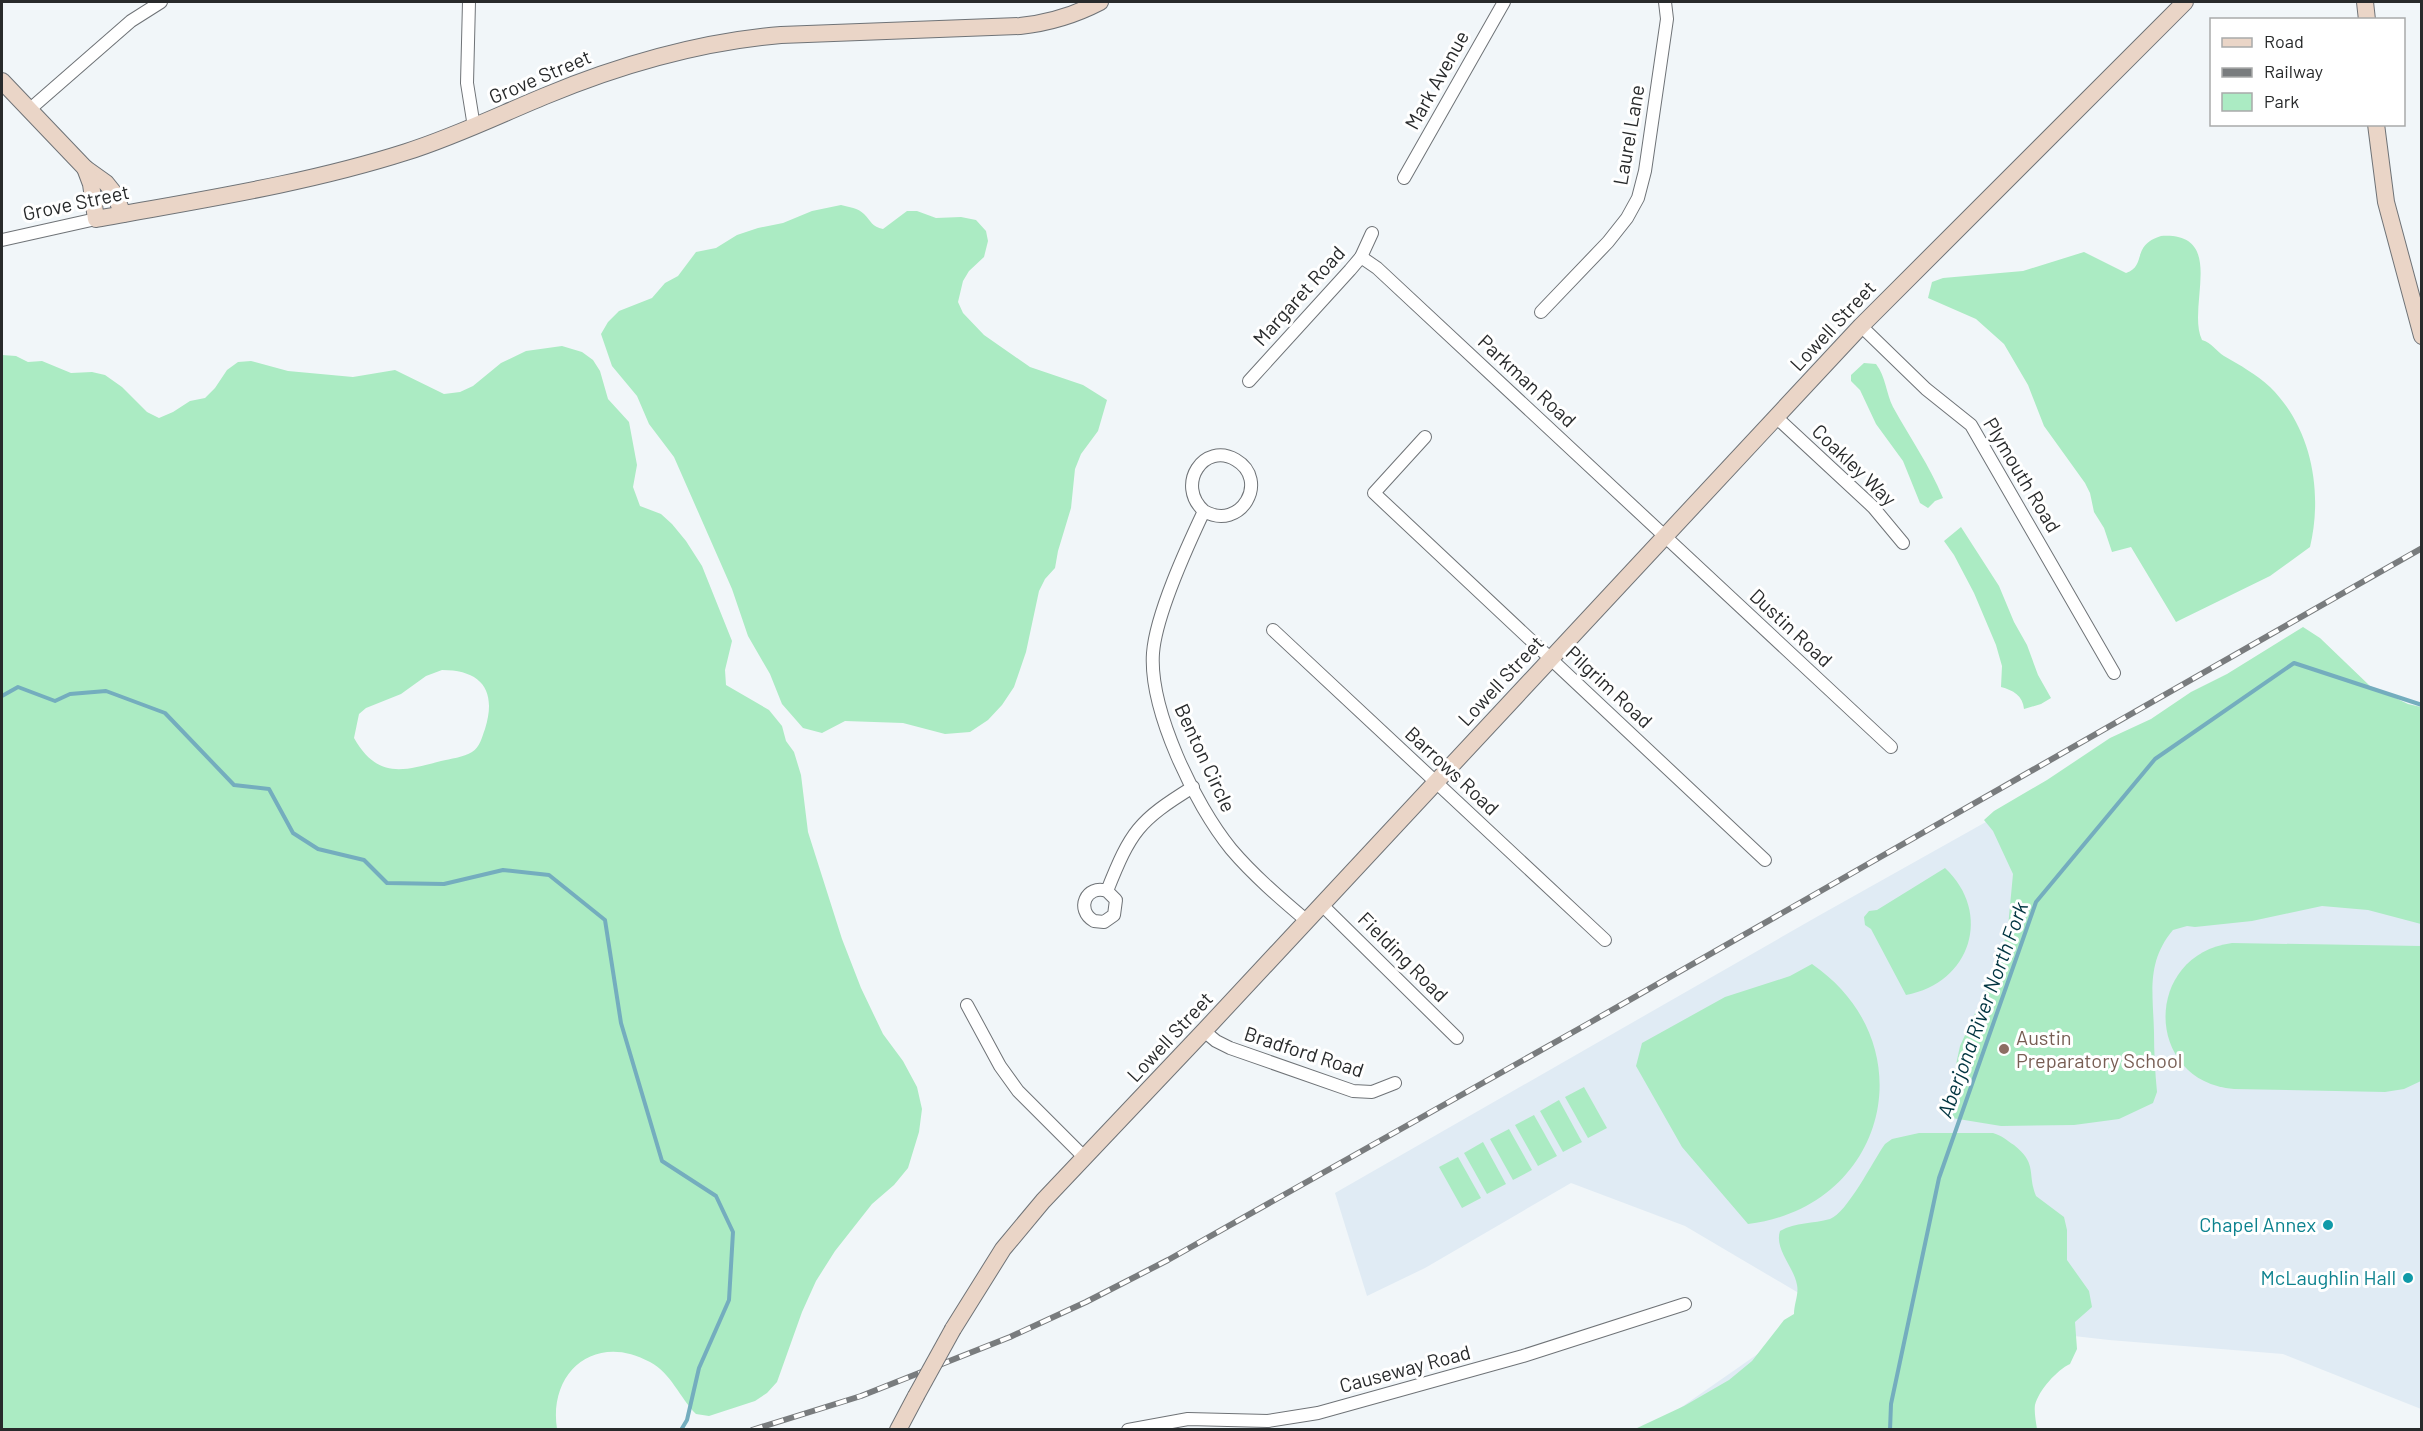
<svg xmlns="http://www.w3.org/2000/svg" width="2423" height="1431" font-family="Barlow,sans-serif">
  <style>
    .built { fill: #e0ebf4 }
    .green { fill: #abebc3; fill-rule: evenodd }
    .lines { fill: none; stroke-linecap: round; stroke-linejoin: round }
    .stream { stroke: #74adbe; stroke-width: 4 }
    .minor-casing { stroke: #6f7377; stroke-width: 14 }
    .secondary-casing { stroke: #6f7377; stroke-width: 18 }
    .minor { stroke: #fff; stroke-width: 12 }
    .secondary { stroke: #ead5c7; stroke-width: 16 }
    .rail-casing { stroke: #797c7e; stroke-width: 6 }
    .rail { stroke: #fff; stroke-width: 4; stroke-dasharray: 11; stroke-linecap: butt }
    .secondary-bridge-casing { stroke: #6f7377; stroke-width: 18; stroke-linecap: butt }
    .secondary-bridge { stroke: #ead5c7; stroke-width: 16 }
    .education-dot { fill: #8d6e63; stroke: #fff; stroke-width: 2 }
    .culture-dot { fill: #0f9aa8; stroke: #fff; stroke-width: 2 }
    .labels { text-anchor: middle; stroke-width: 6; stroke-linejoin: round; paint-order: stroke }
    .street-label { font-size: 20px; fill: #282a2b; stroke: #fff }
    .education-label { font-size: 20px; fill: #785e54; stroke: #fff; text-anchor: start }
    .culture-label { font-size: 20px; fill: #0d838f; stroke: #fff; text-anchor: end }
    .water-label { font-size: 21px; font-style: italic; fill: #003440; stroke: #fff }
  </style>
  <rect width="100%" height="100%" fill="#f1f6f9"/>
  <polygon class="built" points="2328,677 2421,718 2421,1409 2283,1354 2109,1340 2029,1331 1650,1429 1824,1308 1685,1226 1571,1183 1425,1268 1367,1296 1335,1193 1820,915 2143,734"/>
  <g class="green">
    <path d="M841,205c8,2 17,3 23,9 7,7 8,13 19,15l24,-18h10l19,7 25,-1 15,3 10,11 2,10 -4,16 -15,14 -6,10 -5,21 5,11 21,22 46,32 53,18 24,15 -9,31 -17,23 -6,15 -4,39 -13,43 -3,17 -10,11 -6,12 -13,61 -12,35 -12,18 -14,15 -18,12 -25,2 -42,-11 -58,-2 -23,12 -19,-5 -21,-24 -12,-30 -22,-38 -16,-47 -58,-132 -25,-33 -12,-28 -25,-30 -11,-32 7,-12 11,-11 33,-13 13,-15 13,-7 18,-24 20,-4 21,-13 21,-7 25,-5 29,-12z"/>
    <path d="M2161,236c67,-4 25,71 41,104 10,3 14,11 22,16 16,9 33,19 46,31 42,41 53,105 40,160l-40,29 -94,46 -45,-75 -19,5 -8,-24 -10,-16 -4,-19 -5,-10 -41,-57 -16,-41 -24,-41 -28,-25 -48,-21 4,-16 11,-4 80,-7 61,-19 42,21c21,-7 5,-28 35,-37z"/>
    <path d="M562,346l20,6 11,8 7,11 8,28 21,23 8,43 -4,22 7,19 21,8 11,10 14,17 16,25 30,75 -7,29 1,15 43,25 13,16 4,15 8,11 7,23 7,57 34,107 19,49 22,46 20,27 14,26 5,22 -3,23 -11,36 -14,17 -22,19 -37,47 -19,30 -14,31 -25,70 -10,11 -12,8 -46,15 -13,-2c-16,-16 -25,-41 -46,-52 -54,-30 -102,9 -93,67h-555v-1074l14,1 12,6 14,-1 29,12 21,-1 13,3 17,12 25,25 12,6 14,-6 17,-11 15,-3 10,-10 12,-18 11,-8 13,-1 37,10 65,6 42,-7 49,24 16,-2 13,-6 28,-23 25,-12zM442,670c40,0 55,21 43,59 -3,8 -5,18 -13,23 -8,5 -22,7 -31,9 -40,11 -64,17 -87,-23l5,-24 7,-6 35,-14 25,-18z"/>
    <path d="M1864,363l12,1c10,13 10,29 17,43 17,31 37,59 50,91l-8,3 -7,7 -8,-5 -17,-42 -27,-37 -16,-34 -9,-9v-6z"/>
    <path d="M1961,527l38,59 15,36 13,23 11,30 13,23 -10,6 -17,5c-1,-13 -11,-19 -23,-22l1,-21 -6,-21 -22,-52 -20,-38 -10,-14z"/>
    <path d="M2303,627l17,11 50,48 38,18 13,3v217l-53,-14 -46,-4 -70,15 -57,6 -8,-1 -14,4c-27,32 -20,63 -19,102 0,20 1,40 3,60l-4,11 -34,16 -45,6 -73,1 -49,-8 -1,-30 9,-42 40,-87 8,-32 5,-53 -20,-43 -9,-11 10,-9 53,-31 63,-42 41,-19 40,-27 36,-18z"/>
    <path d="M1945,868c48,45 26,115 -39,127l-35,-66 -6,-4 -1,-8 5,-6 8,-1z"/>
    <path d="M2232,943l189,3v135l-17,8 -19,3 -151,-3c-90,-7 -92,-134 -2,-146z"/>
    <path d="M1812,964c116,80 75,243 -64,260l-66,-77 -46,-81 6,-23 83,-46 65,-21z"/>
    <polygon points="1584,1087 1607,1128 1588,1138 1565,1097"/>
    <polygon points="1559,1100 1582,1142 1563,1152 1540,1111"/>
    <polygon points="1534,1115 1557,1156 1538,1166 1515,1125"/>
    <polygon points="1509,1129 1532,1170 1513,1180 1490,1139"/>
    <path d="M1919,1133h74c10,3 13,7 21,12 24,19 13,29 22,51l28,21 3,13v30l22,31 3,16 -17,15 2,27 -7,15c-13,6 -31,26 -35,41 -1,7 1,17 2,24h-402l49,-23 45,-26 23,-19 32,-41 10,-6c0,-10 5,-20 3,-29 -3,-18 -23,-36 -17,-54 16,-9 33,-7 50,-12 17,-6 43,-58 55,-75l7,-5z"/>
    <polygon points="1483,1142 1506,1184 1487,1194 1464,1153"/>
    <polygon points="1458,1157 1481,1198 1462,1208 1439,1167"/>
  </g>
  <g class="lines">
    <g class="stream">
      <polyline points="2,696 18,687 55,701 70,694 106,691 165,713 234,785 269,789 293,833 318,849 364,860 387,883 444,884 503,870 549,875 605,920 621,1023 662,1161 716,1196 733,1232 729,1300 699,1368 687,1420 681,1430"/>
      <polyline points="1890,1430 1891,1404 1939,1178 2036,902 2155,759 2294,663 2422,705"/>
    </g>
    <g class="minor-casing">
      <g id="minor">
        <polyline points="469,2 467,83 474,127"/>
        <polyline points="29,110 131,21 161,2"/>
        <polyline points="1404,178 1504,2"/>
        <polyline points="2,240 96,219"/>
        <polyline points="1361,257 1377,268 1891,747"/>
        <polyline points="1541,312 1608,242 1627,218 1638,198 1645,171 1667,19 1665,2"/>
        <polyline points="1861,326 1926,389 1971,425 2114,673"/>
        <polyline points="1249,381 1350,270 1361,257 1372,233"/>
        <polyline points="1776,417 1873,507 1903,543"/>
        <polyline points="1425,437 1374,493 1765,860"/>
        <path d="M1204,511c-29,-26 0,-70 32,-51 34,20 5,72 -32,51 -17,36 -48,103 -51,142 -4,57 42,152 78,196 22,26 50,50 76,72"/>
        <polyline points="1273,630 1605,940"/>
        <path d="M1107,891l9,9 -2,15 -10,7 -10,-1c-19,-11 -8,-37 13,-30 24,-60 31,-70 86,-104"/>
        <polyline points="1322,905 1457,1038"/>
        <polyline points="967,1005 1000,1066 1018,1091 1084,1157"/>
        <polyline points="1204,1031 1216,1041 1230,1048 1353,1091 1372,1092 1395,1083"/>
        <polyline points="1128,1430 1188,1419 1268,1421 1318,1413 1523,1356 1685,1304"/>
      </g>
    </g>
    <g class="secondary-casing">
      <g id="secondary">
        <polyline points="2365,2 2367,20"/>
        <polyline points="2,81 85,168 106,183 114,193 123,214"/>
        <polyline points="2376,124 2386,202 2422,336"/>
        <path d="M85,168l6,16 5,35c103,-19 210,-35 310,-67 48,-15 93,-37 139,-56 77,-32 153,-54 236,-61l239,-9c29,-3 55,-11 80,-24"/>
        <polyline points="953,1329 1003,1249 1043,1201 1204,1031 1861,326 2185,2"/>
        <polyline points="898,1430 916,1396"/>
      </g>
    </g>
    <use href="#minor" class="minor"/>
    <use href="#secondary" class="secondary"/>
    <g class="rail-casing">
      <polyline id="rail" points="752,1430 861,1396 1010,1337 1086,1302 1168,1260 1591,1022 2422,548"/>
    </g>
    <use href="#rail" class="rail"/>
    <g class="secondary-bridge-casing">
      <polyline id="secondary-bridge" points="916,1396 953,1329"/>
    </g>
    <use href="#secondary-bridge" class="secondary-bridge"/>
  </g>
  <circle class="education-dot" cx="2004" cy="1049" r="6"/>
  <g class="culture-dot">
    <circle cx="2328" cy="1225" r="6"/>
    <circle cx="2408" cy="1278" r="6"/>
  </g>
  <g class="labels">
    <g class="street-label">
      <text transform="translate(540 77) rotate(-23)" y="7">Grove Street</text>
      <text transform="translate(1437 80) rotate(-61)" y="7">Mark Avenue</text>
      <text transform="translate(1629 135) rotate(-80)" y="7">Laurel Lane</text>
      <text transform="translate(76 203) rotate(-12)" y="7">Grove Street</text>
      <text transform="translate(1299 296) rotate(-48)" y="7">Margaret Road</text>
      <text transform="translate(1833 326) rotate(-47)" y="7">Lowell Street</text>
      <text transform="translate(1527 381) rotate(43)" y="7">Parkman Road</text>
      <text transform="translate(1854 465) rotate(44)" y="7">Coakley Way</text>
      <text transform="translate(2022 475) rotate(59)" y="7">Plymouth Road</text>
      <text transform="translate(1791 628) rotate(43)" y="7">Dustin Road</text>
      <text transform="translate(1501 681) rotate(-47)" y="7">Lowell Street</text>
      <text transform="translate(1609 687) rotate(43)" y="7">Pilgrim Road</text>
      <text transform="translate(1205 758) rotate(65)" y="7">Benton Circle</text>
      <text transform="translate(1452 771) rotate(43)" y="7">Barrows Road</text>
      <text transform="translate(1403 957) rotate(45)" y="7">Fielding Road</text>
      <text transform="translate(1170 1037) rotate(-47)" y="7">Lowell Street</text>
      <text transform="translate(1304 1052) rotate(18)" y="7">Bradford Road</text>
      <text transform="translate(1405 1369) rotate(-15)" y="7">Causeway Road</text>
    </g>
    <g class="education-label">
      <text x="2016" y="1045">Austin<tspan x="2016" dy="23">Preparatory School</tspan></text>
    </g>
    <g class="culture-label">
      <text x="2316" y="1232">Chapel Annex</text>
      <text x="2396" y="1285">McLaughlin Hall</text>
    </g>
    <g class="water-label">
      <text transform="translate(1983 1010) rotate(-70)" y="7">Aberjona River North Fork</text>
    </g>
  </g>
  <rect width="2423" height="1431" fill="none" stroke="#282a2b" stroke-width="6"/>
  <rect x="2210" y="18" width="195" height="108" fill="#ffffff" stroke="#a9aaaa" stroke-width="1.5"/>
  <rect x="2222" y="38" width="30" height="9" fill="#ead5c7" stroke="#a9aaaa" stroke-width="1.5"/>
  <text x="2264" y="48" font-size="18" fill="#282a2b">Road</text>
  <rect x="2222" y="68" width="30" height="9" fill="#797c7e" stroke="#a9aaaa" stroke-width="1.5"/>
  <text x="2264" y="78" font-size="18" fill="#282a2b">Railway</text>
  <rect x="2222" y="93" width="30" height="18" fill="#abebc3" stroke="#a9aaaa" stroke-width="1.5"/>
  <text x="2264" y="108" font-size="18" fill="#282a2b">Park</text>
</svg>
